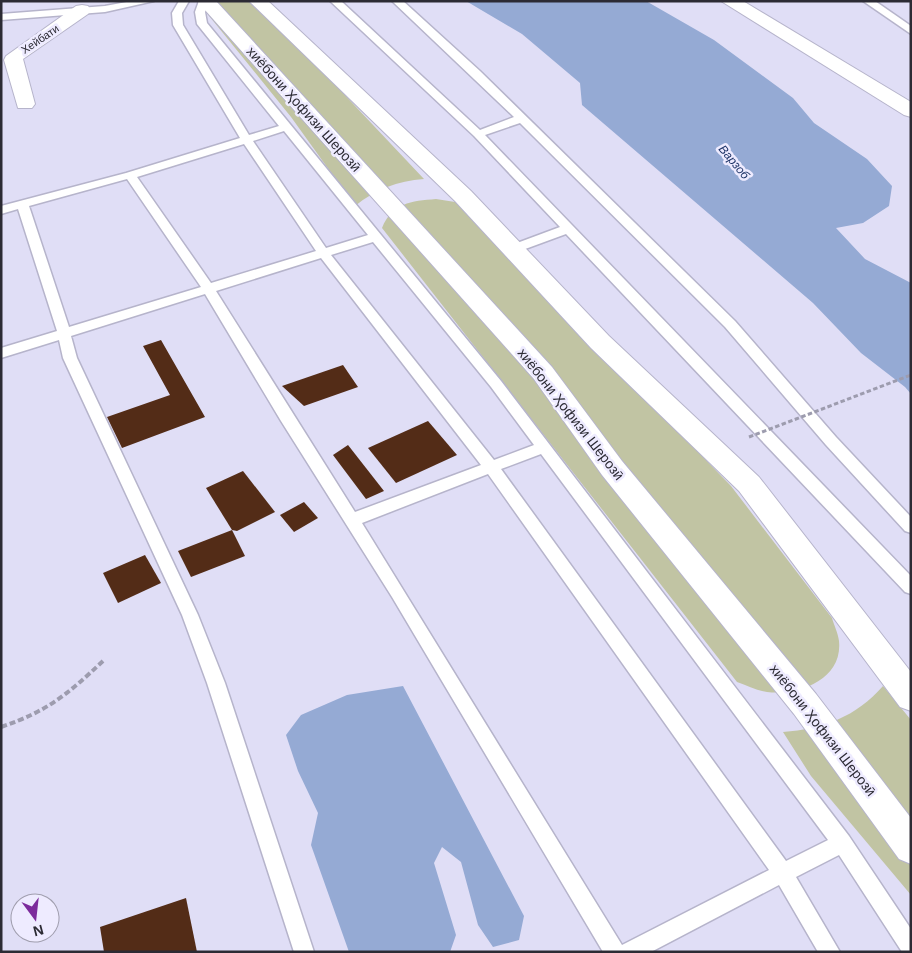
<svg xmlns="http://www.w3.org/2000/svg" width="912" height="953" font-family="Arial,sans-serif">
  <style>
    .green { fill: #c1c4a3 }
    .water { fill: #95aad4 }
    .building { fill: #532c17 }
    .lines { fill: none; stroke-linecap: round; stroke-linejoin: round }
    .lane-casing { stroke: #b6b4cb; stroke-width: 3 }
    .street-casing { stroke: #b6b4cb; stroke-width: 2 }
    .secondary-casing { stroke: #b6b4cb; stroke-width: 2 }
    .path { stroke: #9d9cae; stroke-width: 4; stroke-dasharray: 6 3; stroke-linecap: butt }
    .lane { fill: #fff; fill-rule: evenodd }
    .street { fill: #fff; fill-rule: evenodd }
    .secondary { fill: #fff; fill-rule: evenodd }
    .path-bridge { stroke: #9d9cae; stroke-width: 3; stroke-dasharray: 4.5 2.5; stroke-linecap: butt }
    .labels { text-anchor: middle; stroke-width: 5; stroke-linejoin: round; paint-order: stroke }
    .far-street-label { font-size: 11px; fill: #2c2b34; stroke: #eeebff }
    .far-water-label { font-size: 12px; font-style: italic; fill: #1b3165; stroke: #eeebff }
    .street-label { font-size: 14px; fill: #2c2b34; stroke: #eeebff }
  </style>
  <rect width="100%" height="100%" fill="#e0def6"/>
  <g class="green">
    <path d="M197,1h59l168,178c-27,2 -48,10 -69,27l-64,-89z"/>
    <path d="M436,199l19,3 276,284 101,132c2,7 6,15 7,23 4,39 -41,55 -72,51 -10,-1 -20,-7 -30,-10l-355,-454c10,-25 29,-27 54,-29z"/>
    <path d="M883,686l28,34v175l-100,-119 -28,-44c40,-3 73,-15 100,-46z"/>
  </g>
  <g class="water">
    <polygon points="466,1 646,1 714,40 793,98 814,123 867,159 892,186 889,206 863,223 836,228 865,259 911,283 911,394 905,387 861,353 813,303 582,105 580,83 522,34"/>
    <polygon points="403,686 524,916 519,940 493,947 478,925 461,862 442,847 434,863 456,935 450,952 349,952 311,845 318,813 298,771 286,735 301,715 347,695"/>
  </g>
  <g class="building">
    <polygon points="161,340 205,417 122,448 107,417 170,395 143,346"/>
    <polygon points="343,365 358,387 304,406 282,386"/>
    <polygon points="428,421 457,455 396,483 368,448"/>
    <polygon points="348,445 384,491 366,499 333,455"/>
    <polygon points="243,471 275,512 237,531 232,530 206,488"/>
    <polygon points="304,502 318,518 294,532 280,515"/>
    <polygon points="232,530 245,556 191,577 178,551"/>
    <polygon points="145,555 161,583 118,603 103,573"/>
    <polygon points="186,898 197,952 104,952 100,927"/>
  </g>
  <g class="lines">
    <g class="lane-casing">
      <g id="lane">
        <polygon points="132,1 154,1 105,12 1,20 1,14 105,6"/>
        <path d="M179,1h10l-7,12 1,12 66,110 30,-9 -82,-102 -2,-12 4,-11h10l-4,11 2,11 294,358 348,455 62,93v23h-9l-63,-97 -43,22 44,75h-22l-39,-67 -128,67h-48l-211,-355 -111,-176 -76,-127 -134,42 6,22 121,257 27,68 89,269h-20l-87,-269 -25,-68 -119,-257 -4,-18 -58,18v-10l56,-17 -39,-122 -17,5v-8l125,-33 114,-35 -67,-113 -1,-12zM284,131l84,104 -42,13 -73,-107zM244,144l72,107 -105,32 -74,-106zM127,179l74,108 -132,40 -40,-121zM373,242l118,145 43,58 -40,15 -163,-205zM321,258l160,207 -126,47 -139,-221zM541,454l287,386 -42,21 -285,-392zM488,474l281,396 -147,75 -260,-422z"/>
        <polygon points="330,1 341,1 480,130 514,117 392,1 403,1 480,71 735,321 836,437 911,517 911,533 905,531 826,445 725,327 520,123 485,135 911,576 911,594 905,592 566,234 517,252 509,252 507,249 509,246 560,227 474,136"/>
        <polygon points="863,1 875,1 911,26 911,34"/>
      </g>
    </g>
    <g class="street-casing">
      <g id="street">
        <polygon points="721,1 743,1 911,102 911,117 904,115"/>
        <polygon points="82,5 88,6 91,10 88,14 23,59 35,104 32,108 18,108 4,60 6,56 76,6"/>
      </g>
    </g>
    <g class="secondary-casing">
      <g id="secondary">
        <polygon points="197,1 216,1 552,367 622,461 816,694 911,818 911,864 899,859 794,714 602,475 534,379"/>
        <polygon points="249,1 268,1 471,191 609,336 759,477 911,672 911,711 900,707 739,491 591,348 455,201"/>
      </g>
    </g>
    <path class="path" d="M1,727c47,-16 67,-33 102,-66"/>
    <use href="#lane" class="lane"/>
    <use href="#street" class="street"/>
    <use href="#secondary" class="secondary"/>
    <polyline class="path-bridge" points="749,437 911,375"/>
  </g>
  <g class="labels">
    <g class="far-street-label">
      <text transform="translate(40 39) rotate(-34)" y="4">Хейбати</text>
    </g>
    <g class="far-water-label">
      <text transform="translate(734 162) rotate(50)" y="4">Варзоб</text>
    </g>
    <g class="street-label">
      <text transform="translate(304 109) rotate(48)" y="5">хиёбони Ҳофизи Шерозӣ</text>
      <text transform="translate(571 414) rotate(52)" y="5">хиёбони Ҳофизи Шерозӣ</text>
      <text transform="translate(823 730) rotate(52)" y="5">хиёбони Ҳофизи Шерозӣ</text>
    </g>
  </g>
  <rect width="912" height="953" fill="none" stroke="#2c2b34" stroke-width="5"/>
  <g transform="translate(35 918) rotate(165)"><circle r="24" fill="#eeebff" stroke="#a09eae"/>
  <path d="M0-4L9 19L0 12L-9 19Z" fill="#7c2b9c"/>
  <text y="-8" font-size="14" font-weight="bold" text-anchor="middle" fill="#2c2b34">N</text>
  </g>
</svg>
